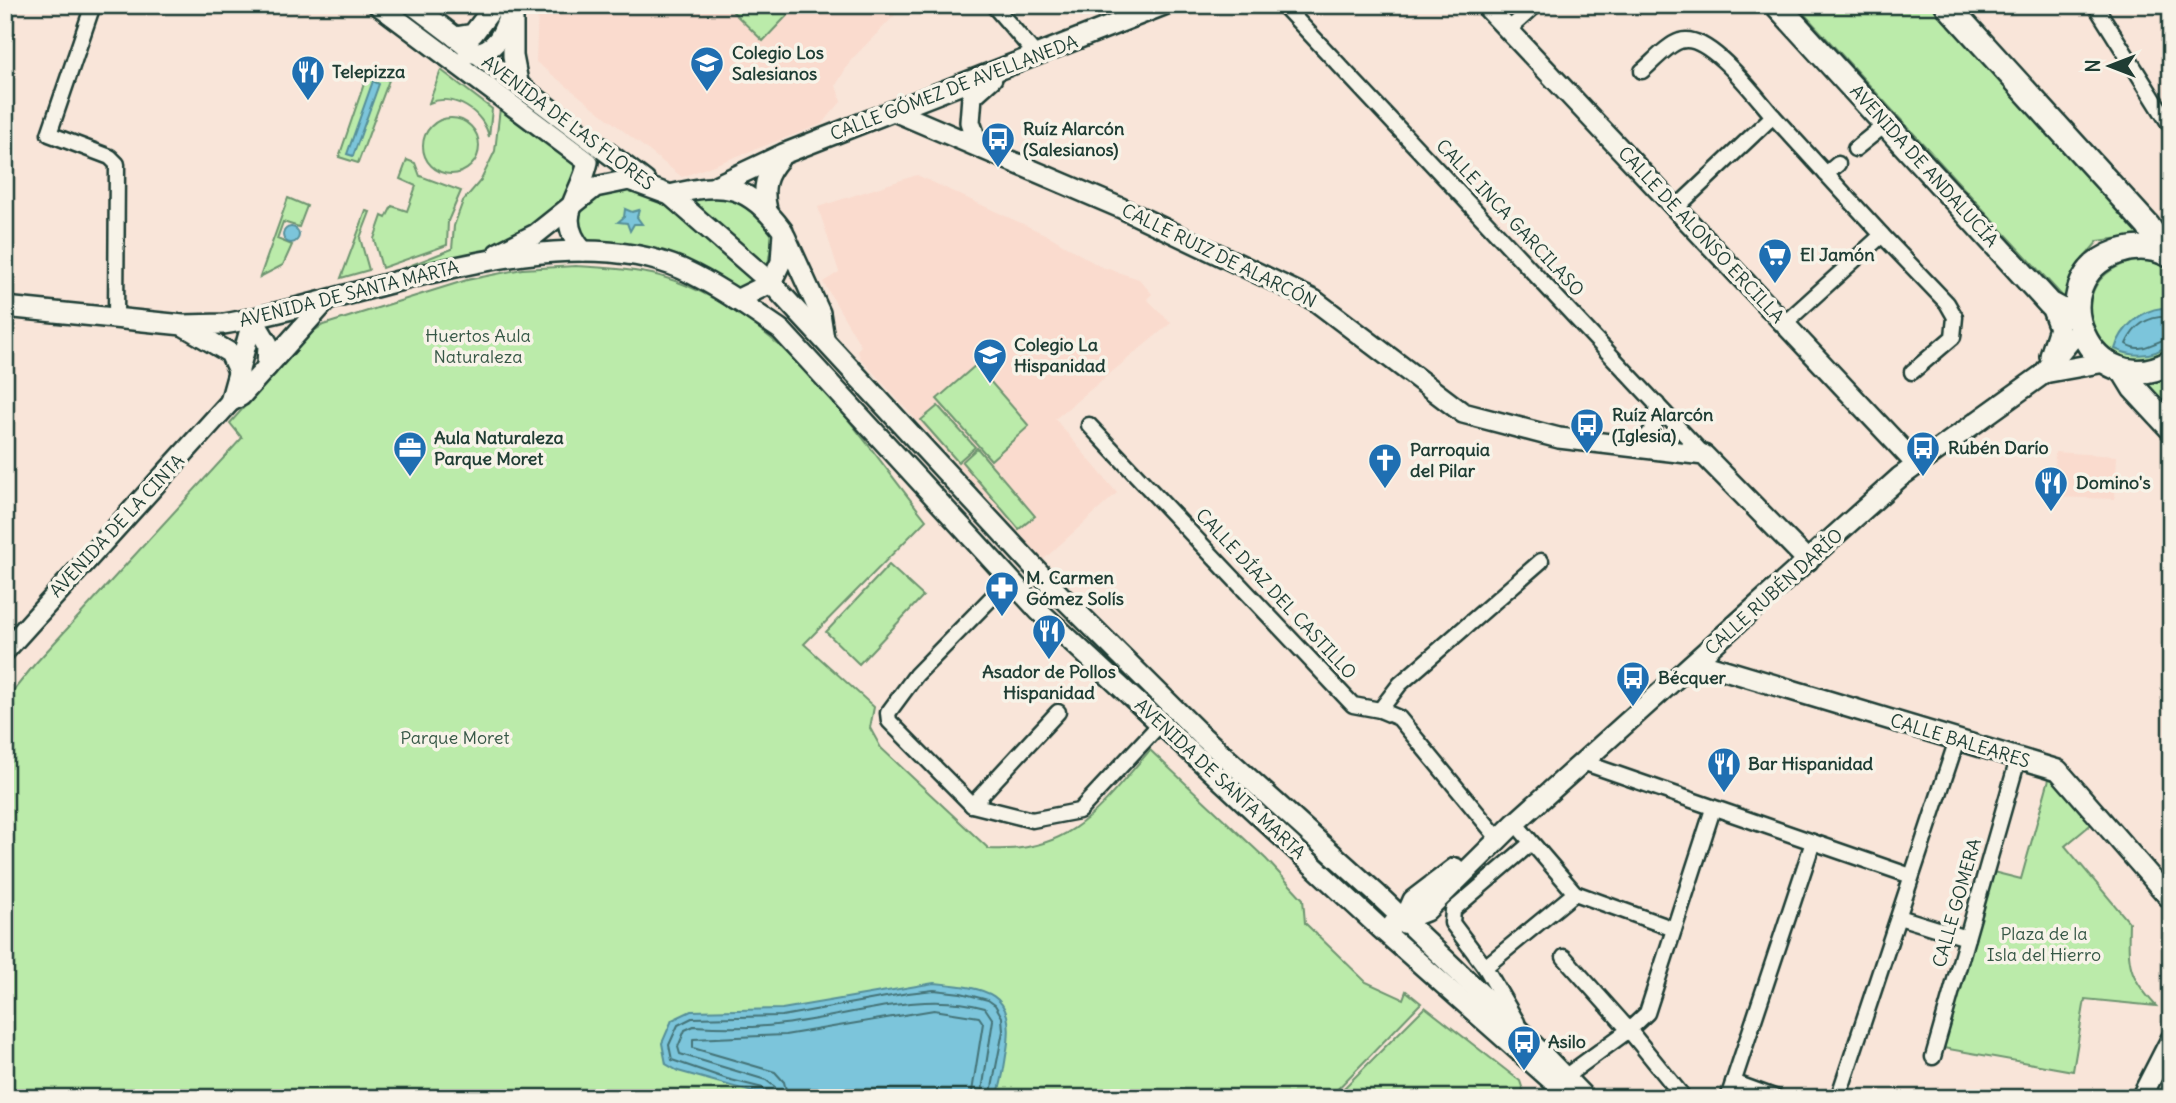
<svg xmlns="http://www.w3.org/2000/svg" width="2176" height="1103" font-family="Delius,sans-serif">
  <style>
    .built { fill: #fadbce }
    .green { fill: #bbebaa; stroke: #6d946f; stroke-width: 2 }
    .water { fill: #7bc5db; stroke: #568f98; stroke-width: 2 }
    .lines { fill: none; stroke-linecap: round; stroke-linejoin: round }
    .shore { stroke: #447377; stroke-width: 2 }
    .street-casing { stroke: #1f3d34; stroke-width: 19 }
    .secondary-casing { stroke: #1f3d34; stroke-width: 24 }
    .primary-casing { stroke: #1f3d34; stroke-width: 28 }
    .street { stroke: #f7f3e8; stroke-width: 14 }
    .secondary { stroke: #f7f3e8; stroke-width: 19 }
    .primary { stroke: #f7f3e8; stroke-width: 23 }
    .labels { text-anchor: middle; stroke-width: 7; stroke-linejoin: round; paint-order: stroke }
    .poi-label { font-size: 18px; font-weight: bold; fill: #1f3d34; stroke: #f7f3e8; text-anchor: start }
    .street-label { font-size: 18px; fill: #1f3d34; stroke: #f7f3e8 }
    .park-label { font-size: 18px; fill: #365746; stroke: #f7f3e8 }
  </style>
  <rect width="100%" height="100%" fill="#f9e5d9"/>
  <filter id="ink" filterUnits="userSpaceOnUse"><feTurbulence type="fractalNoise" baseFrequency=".0143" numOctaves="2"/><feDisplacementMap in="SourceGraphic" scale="14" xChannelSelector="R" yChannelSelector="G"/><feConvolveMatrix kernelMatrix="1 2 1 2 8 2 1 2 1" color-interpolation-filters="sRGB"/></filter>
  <g filter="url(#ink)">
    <g class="built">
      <polygon points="538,5 890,5 896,14 851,60 836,85 841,102 822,124 682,177 536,62"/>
      <polygon points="917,175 1051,237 1099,266 1139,279 1152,294 1147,299 1171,323 1055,419 1117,493 1043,560 861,359 857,350 861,346 823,282 839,272 818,207"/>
      <polygon points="2055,452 2117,456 2115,499 2053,497"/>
    </g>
    <g class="green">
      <polygon points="739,5 797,5 763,41 733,12"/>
      <polygon points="1796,5 1934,5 2145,235 2098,241 2078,265 2066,300"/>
      <path d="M441,70l51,39 -3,28c-5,-25 -36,-45 -60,-34z"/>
      <polygon points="368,72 389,80 358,163 339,157"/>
      <path d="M500,108l74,55c4,9 0,16 -3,25 -21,60 -123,71 -177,84l58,-23 2,-23 9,-25 18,-21 14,-29z"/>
      <circle cx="451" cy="146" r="28"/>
      <polygon points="407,160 415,163 420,176 461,191 448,221 447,245 382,268 374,239 382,216 386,218 392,206 407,211 416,186 400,179"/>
      <polygon points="629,189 663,199 757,283 736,288 678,257 620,245 588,243 580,235 579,212 600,193"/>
      <path d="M718,194c25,6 40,17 55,39l-6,38 -80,-72z"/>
      <polygon points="288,198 307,206 299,227 283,222 277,239 292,245 283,265 260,277"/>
      <polygon points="366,211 370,212 360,238 369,270 341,278"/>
      <path d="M2138,260l16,2 17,10v77c-64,51 -128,-70 -33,-89z"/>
      <path d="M576,266c28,2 57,3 84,10 122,36 192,151 266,244l-122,124 70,63 -4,21 11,20 108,101c83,5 112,-43 161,-99l116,109 37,40 2,24 61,59 37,17 3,-8 15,12 -92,95h-1324v-397l29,-36 208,-227 -12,-15 78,-88 15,-10 144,-45 55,-11z"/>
      <polygon points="976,365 1029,426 991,460 937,399"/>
      <polygon points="2171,378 2171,417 2139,385"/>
      <polygon points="938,406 975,447 958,462 921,420"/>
      <polygon points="977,448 1035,516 1019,529 962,462"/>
      <polygon points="889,565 923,596 859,664 826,632"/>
      <path d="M2049,779l9,3 36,40 -29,24 64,76c-1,41 -2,53 27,84l-71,-7 -12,72 -130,-23 50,-176 28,7z"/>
      <polygon points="1425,1007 1520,1081 1523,1090 1515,1098 1334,1098"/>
    </g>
    <g class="water">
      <polygon points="373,81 379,84 353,156 347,154"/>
      <polygon points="625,209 632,212 639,210 637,217 642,224 634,224 630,231 627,223 618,222 624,217"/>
      <circle cx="291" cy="235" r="8"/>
      <path d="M2162,308l9,3v32c-17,14 -36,15 -56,6 6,-21 26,-39 47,-41z"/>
      <path d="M934,983c50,5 83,7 73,67 -3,16 -4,33 -11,48h-222l-96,-27 -12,-7 -4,-21 10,-23 19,-9 91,-2z"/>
    </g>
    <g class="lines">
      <g class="shore">
        <path d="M2171,317c-22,-2 -36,7 -45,27 16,11 29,-4 45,-6"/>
        <polyline points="768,1098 763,1088 727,1079 672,1060 669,1045 678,1025 692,1018 782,1016 908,993 934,990 961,993 988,1000 995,1005 1002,1017 1003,1031 990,1098"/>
        <path d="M777,1098l-2,-11 -9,-7 -86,-26 -2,-7 7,-17 9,-4c30,2 60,2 90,-2 66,-8 136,-34 201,-16l8,12 -12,78"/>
        <polyline points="788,1098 784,1082 775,1072 693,1048 693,1039 785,1035 934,1010 979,1017 983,1023 971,1098"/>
      </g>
      <g class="street-casing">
        <g id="street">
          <polyline points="93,5 49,134 110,157 117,164 116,319"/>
          <polyline points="993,5 1037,56"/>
          <polyline points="1283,5 1704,455"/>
          <polyline points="2095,5 2170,125"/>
          <polyline points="1508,30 1536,5"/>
          <path d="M1642,71c10,-8 25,-26 38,-30 28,-10 76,56 93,75"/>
          <polyline points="1855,149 1886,124"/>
          <polyline points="1826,174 1838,164"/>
          <polyline points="1676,208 1773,116 1882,235 1785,323"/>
          <polyline points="1882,235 1947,303 1955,317 1953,337 1912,372"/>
          <polyline points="1089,425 1353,705 1380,710 1399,718 1497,837"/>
          <polyline points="1639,448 1654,427 1657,404"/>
          <polyline points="1010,579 916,675 888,713 889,721 972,805 1032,820 1079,811 1160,724"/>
          <polyline points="1380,710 1400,684 1541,561"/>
          <polyline points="1585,763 1911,876"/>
          <polyline points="972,805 1058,712"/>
          <polyline points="1515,823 1575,893 1674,929"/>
          <polyline points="1899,917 1967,938"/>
          <polyline points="1564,957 1629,1030 1684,1098"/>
          <polyline points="1485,967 1575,893"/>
          <polyline points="1517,1022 1485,967 1452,923 1453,910 1531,843"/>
          <polyline points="1933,1057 2018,759"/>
          <polyline points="1566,1076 1629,1030 1647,1013 1713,809"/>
          <polyline points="1733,1082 1777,1098"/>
          <polyline points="1728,1098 1813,842"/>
          <polyline points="1838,1098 1957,740"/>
        </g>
      </g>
      <g class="secondary-casing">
        <g id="secondary">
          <path d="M378,5l210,157c-8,37 -35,54 -5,89"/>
          <polyline points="413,5 645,181"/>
          <polyline points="1485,5 1917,465"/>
          <polyline points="513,17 513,56 518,82"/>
          <polyline points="455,37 473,34 495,5"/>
          <path d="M468,53c30,2 37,-24 44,-48"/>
          <polyline points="896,112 1121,208 1314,300 1463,413 1559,438 1704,455 1808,561"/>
          <polyline points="978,145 970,122 972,96 992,78"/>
          <polyline points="717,185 783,154 1164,5"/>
          <path d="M670,195c55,-14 77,-11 113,36l-2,31 -10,21 -35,17"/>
          <path d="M767,210c-5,-22 -2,-35 13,-52"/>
          <polyline points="785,236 820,313 824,339"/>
          <polyline points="498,253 536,234 595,187 629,180 670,195 771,283 1057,592 1202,736 1378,895 1525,1036 1585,1098"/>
          <polyline points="2050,304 2059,328 2050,356"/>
          <path d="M5,307l178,18 41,-1c132,-22 331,-111 458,-55 35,16 67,39 99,61l258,281 341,317 176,156 12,14"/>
          <polyline points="253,319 268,344 267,367"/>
          <polyline points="184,326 230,353 239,373"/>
          <polyline points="2044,373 2105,362"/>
          <polyline points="230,402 253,319"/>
          <polyline points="5,651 230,402 241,396 326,301"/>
          <polyline points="1698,662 2058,770 2171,900"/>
          <polyline points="1403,923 1413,900 1455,868"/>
          <polyline points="1393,924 1426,911 1515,823 1900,477 2042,375 2080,329"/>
          <polyline points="2141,1098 2171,1039"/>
        </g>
      </g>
      <g class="primary-casing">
        <g id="primary">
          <polyline points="1777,5 2050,304 2078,319"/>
          <polyline points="1947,5 2148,226 2165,253"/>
          <path d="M2171,256c-16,-9 -35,-10 -53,-4 -82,28 -28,155 53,110"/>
          <polyline points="2123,370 2134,388 2171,428"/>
        </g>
      </g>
      <use href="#street" class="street"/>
      <use href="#secondary" class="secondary"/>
      <use href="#primary" class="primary"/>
    </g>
  </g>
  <defs>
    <g id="school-pin" transform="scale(1.75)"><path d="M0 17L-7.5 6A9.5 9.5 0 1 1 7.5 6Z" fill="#1f6fb2" stroke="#f7f3e8"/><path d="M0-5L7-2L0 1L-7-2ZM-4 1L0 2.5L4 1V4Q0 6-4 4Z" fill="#fff"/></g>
    <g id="restaurant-pin" transform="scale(1.75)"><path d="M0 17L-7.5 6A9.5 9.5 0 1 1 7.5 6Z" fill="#1f6fb2" stroke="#f7f3e8"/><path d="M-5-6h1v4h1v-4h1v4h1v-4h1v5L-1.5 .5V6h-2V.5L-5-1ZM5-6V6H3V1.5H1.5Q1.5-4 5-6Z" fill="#fff"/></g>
    <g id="bus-pin" transform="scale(1.75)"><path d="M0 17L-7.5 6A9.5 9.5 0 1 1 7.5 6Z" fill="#1f6fb2" stroke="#f7f3e8"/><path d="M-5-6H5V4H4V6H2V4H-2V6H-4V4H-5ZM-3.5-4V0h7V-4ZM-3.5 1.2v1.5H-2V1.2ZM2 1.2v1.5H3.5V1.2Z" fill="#fff"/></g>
    <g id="supermarket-pin" transform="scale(1.75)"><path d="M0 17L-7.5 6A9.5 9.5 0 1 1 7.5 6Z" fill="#1f6fb2" stroke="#f7f3e8"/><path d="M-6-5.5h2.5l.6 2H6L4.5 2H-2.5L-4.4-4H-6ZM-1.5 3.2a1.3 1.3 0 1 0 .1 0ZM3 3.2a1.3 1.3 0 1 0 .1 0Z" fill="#fff"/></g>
    <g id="office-pin" transform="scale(1.75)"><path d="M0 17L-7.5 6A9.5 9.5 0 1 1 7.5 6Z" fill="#1f6fb2" stroke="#f7f3e8"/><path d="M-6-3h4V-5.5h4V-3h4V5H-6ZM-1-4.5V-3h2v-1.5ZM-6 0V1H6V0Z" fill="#fff"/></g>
    <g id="church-pin" transform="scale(1.75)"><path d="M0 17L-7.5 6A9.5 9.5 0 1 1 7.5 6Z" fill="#1f6fb2" stroke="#f7f3e8"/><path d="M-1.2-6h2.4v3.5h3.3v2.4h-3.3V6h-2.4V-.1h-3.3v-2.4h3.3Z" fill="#fff"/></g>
    <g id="pharmacy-pin" transform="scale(1.75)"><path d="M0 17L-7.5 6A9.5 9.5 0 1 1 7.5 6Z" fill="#1f6fb2" stroke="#f7f3e8"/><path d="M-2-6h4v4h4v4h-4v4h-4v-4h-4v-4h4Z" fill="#fff"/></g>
  </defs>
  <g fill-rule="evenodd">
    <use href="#school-pin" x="707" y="63"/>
    <use href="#restaurant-pin" x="308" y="72"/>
    <use href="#bus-pin" x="998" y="139"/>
    <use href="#supermarket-pin" x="1775" y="255"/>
    <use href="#school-pin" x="990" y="355"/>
    <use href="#bus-pin" x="1587" y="425"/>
    <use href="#office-pin" x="410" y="448"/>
    <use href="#bus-pin" x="1923" y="448"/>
    <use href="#church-pin" x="1385" y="460"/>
    <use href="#restaurant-pin" x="2051" y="483"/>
    <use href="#pharmacy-pin" x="1002" y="588"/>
    <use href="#restaurant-pin" x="1049" y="631"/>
    <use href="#bus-pin" x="1633" y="678"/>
    <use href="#restaurant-pin" x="1724" y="764"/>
    <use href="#bus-pin" x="1524" y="1042"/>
  </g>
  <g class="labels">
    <g class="poi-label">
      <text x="732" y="59">Colegio Los<tspan x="732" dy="21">Salesianos</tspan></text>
      <text x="332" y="78">Telepizza</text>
      <text x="1023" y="135">Ruíz Alarcón<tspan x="1023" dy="21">(Salesianos)</tspan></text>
      <text x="1800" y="261">El Jamón</text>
      <text x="1014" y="351">Colegio La<tspan x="1014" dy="21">Hispanidad</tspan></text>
      <text x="1612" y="421">Ruíz Alarcón<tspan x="1612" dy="21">(Iglesia)</tspan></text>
      <text x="434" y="444">Aula Naturaleza<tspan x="434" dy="21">Parque Moret</tspan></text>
      <text x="1948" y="454">Rubén Darío</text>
      <text x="1410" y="456">Parroquia<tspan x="1410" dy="21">del Pilar</tspan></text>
      <text x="2076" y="489">Domino's</text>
      <text x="1026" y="584">M. Carmen<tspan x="1026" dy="21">Gómez Solís</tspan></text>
      <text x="1049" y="678" text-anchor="middle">Asador de Pollos<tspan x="1049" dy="21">Hispanidad</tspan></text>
      <text x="1658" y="684">Bécquer</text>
      <text x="1748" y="770">Bar Hispanidad</text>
      <text x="1548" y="1048">Asilo</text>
    </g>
    <g class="street-label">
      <text transform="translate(954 88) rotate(-21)" y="6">CALLE GÓMEZ DE AVELLANEDA</text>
      <text transform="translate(568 123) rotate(37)" y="6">AVENIDA DE LAS FLORES</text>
      <text transform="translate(1924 166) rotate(48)" y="6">AVENIDA DE ANDALUCÍA</text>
      <text transform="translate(1510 218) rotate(47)" y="6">CALLE INCA GARCILASO</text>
      <text transform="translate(1701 235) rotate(47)" y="6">CALLE DE ALONSO ERCILLA</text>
      <text transform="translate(1219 256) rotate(26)" y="6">CALLE RUIZ DE ALARCÓN</text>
      <text transform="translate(349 294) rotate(-14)" y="6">AVENIDA DE SANTA MARTA</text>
      <text transform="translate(117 526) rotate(-47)" y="6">AVENIDA DE LA CINTA</text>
      <text transform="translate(1774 592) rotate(-42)" y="6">CALLE RUBÉN DARÍO</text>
      <text transform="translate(1276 594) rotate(47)" y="6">CALLE DÍAZ DEL CASTILLO</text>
      <text transform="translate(1960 741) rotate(17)" y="6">CALLE BALEARES</text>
      <text transform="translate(1220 779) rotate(43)" y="6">AVENIDA DE SANTA MARTA</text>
      <text transform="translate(1957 903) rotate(-74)" y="6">CALLE GOMERA</text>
    </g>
    <g class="park-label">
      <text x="478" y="342">Huertos Aula<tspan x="478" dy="21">Naturaleza</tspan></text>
      <text x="455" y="744">Parque Moret</text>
      <text x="2044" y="940">Plaza de la<tspan x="2044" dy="21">Isla del Hierro</tspan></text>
    </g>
  </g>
  <rect width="2176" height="1103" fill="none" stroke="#f7f3e8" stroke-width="28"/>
  <rect x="14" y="14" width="2148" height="1075" fill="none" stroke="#1f3d34" stroke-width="2.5" filter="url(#ink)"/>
  <g transform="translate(2110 66) rotate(270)" stroke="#f7f3e8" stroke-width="5" paint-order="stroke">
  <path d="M0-5L12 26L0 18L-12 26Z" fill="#1f3d34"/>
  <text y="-10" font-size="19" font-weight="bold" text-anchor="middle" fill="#1f3d34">N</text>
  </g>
</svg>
